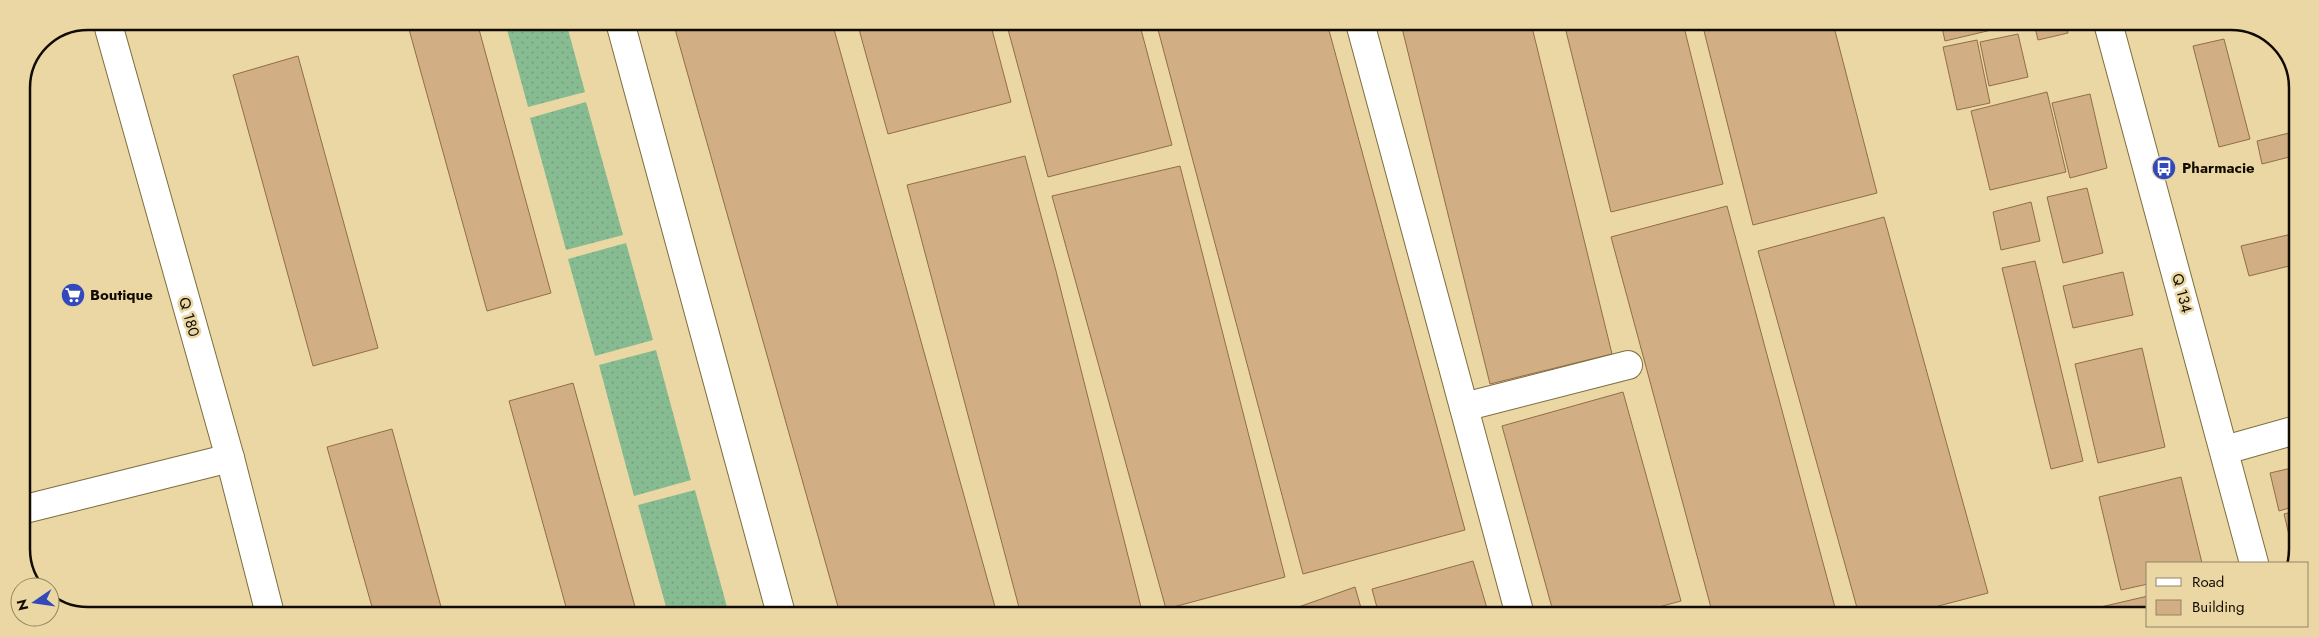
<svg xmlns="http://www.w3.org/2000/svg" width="2319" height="637" font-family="Jost,sans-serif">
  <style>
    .grass { fill: url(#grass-dots) }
    .building { fill: #d2ae85; stroke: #906e47 }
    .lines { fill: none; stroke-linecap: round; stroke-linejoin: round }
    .minor-casing { stroke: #7e6d3d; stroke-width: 30 }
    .tertiary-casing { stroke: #7e6d3d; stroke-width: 30 }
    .minor { stroke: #fff; stroke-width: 28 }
    .tertiary { stroke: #fff; stroke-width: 28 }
    .labels { text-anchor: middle; stroke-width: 5; stroke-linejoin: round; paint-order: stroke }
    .poi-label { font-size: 15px; font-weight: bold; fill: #120c00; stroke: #ead7a4; text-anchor: start }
    .street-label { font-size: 15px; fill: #120c00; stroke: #ead7a4 }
    .rim { fill: none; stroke: #120c00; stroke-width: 2.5 }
  </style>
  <defs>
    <pattern id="grass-dots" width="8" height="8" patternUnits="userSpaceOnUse" patternTransform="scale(1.25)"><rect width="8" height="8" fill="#87bb91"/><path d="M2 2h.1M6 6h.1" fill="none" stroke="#74a07b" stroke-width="1.8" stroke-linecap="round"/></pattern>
  </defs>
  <rect width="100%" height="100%" fill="#ead7a4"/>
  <g class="grass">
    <polygon points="505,22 566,22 585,92 528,107"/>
    <polygon points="586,102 623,235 566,250 530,118"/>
    <polygon points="626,243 653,340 595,356 568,259"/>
    <polygon points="656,350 691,480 634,496 599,365"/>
    <polygon points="695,490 727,607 703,614 668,614 638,505"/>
  </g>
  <g class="building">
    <polygon points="407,22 477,22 551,293 487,311"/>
    <polygon points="673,22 832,22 997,614 840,614"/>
    <polygon points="857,22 990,22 1011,102 888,134"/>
    <polygon points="1006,22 1139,22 1172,145 1048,177"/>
    <polygon points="1156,22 1327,23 1465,530 1303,574"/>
    <polygon points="1426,23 1531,23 1612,354 1490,384 1402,28"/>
    <polygon points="1564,23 1683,23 1723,184 1611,212"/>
    <polygon points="1702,23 1833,23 1877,193 1753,225"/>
    <polygon points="1941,23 2003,23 2004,27 1945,41"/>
    <polygon points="2034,23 2066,23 2068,33 2038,40"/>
    <polygon points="2018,34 2028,77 1989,86 1980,42"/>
    <polygon points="2224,39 2250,139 2219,147 2193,46"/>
    <polygon points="1977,40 1990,103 1957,110 1943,47"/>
    <polygon points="298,56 378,348 313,366 233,75"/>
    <polygon points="2047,92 2066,172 1990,190 1971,111"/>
    <polygon points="2090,94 2107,168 2070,178 2052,103"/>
    <polygon points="2297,131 2297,155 2262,164 2257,141"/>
    <polygon points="1025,156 1056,271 1143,615 1021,615 907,185"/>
    <polygon points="1180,166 1285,577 1166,609 1052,196"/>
    <polygon points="2087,188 2103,253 2063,263 2047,197"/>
    <polygon points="2031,202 2040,241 2001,250 1993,212"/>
    <polygon points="1727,206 1837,615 1713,615 1611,237"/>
    <polygon points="1884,217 1988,593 1904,615 1859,615 1758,251"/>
    <polygon points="2296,233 2297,264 2249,276 2241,246"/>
    <polygon points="2035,261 2083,461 2051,469 2002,268"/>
    <polygon points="2123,272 2133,315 2073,328 2063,286"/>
    <polygon points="2142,348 2165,447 2098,463 2075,364"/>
    <polygon points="573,383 637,614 568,614 509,401"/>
    <polygon points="1623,392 1681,601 1629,615 1554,615 1502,426"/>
    <polygon points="392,429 443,614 374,614 327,447"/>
    <polygon points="2296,467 2296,506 2279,511 2270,473"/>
    <polygon points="2181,477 2202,563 2148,563 2148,584 2121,590 2099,497"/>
    <polygon points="2296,511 2296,555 2294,556 2284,514"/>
    <polygon points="1473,561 1489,615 1379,615 1372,589"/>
    <polygon points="1355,587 1363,615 1276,615"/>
    <polygon points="2148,596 2148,616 2080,616 2079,612"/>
  </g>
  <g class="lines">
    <g class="minor-casing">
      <g id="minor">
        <polyline points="620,22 781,614"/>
        <polyline points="1360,23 1520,615"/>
        <polyline points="1464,407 1628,365"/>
        <polyline points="2225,450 2296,430"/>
        <polyline points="21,510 230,458"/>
      </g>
    </g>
    <g class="tertiary-casing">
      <g id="tertiary">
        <polyline points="107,21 230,458 270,614"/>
        <polyline points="2108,23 2254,563"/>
      </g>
    </g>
    <use href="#minor" class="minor"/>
    <use href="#tertiary" class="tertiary"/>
  </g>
  <defs>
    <g id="bus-disc" transform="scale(1.25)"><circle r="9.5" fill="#3349bb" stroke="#ead7a4"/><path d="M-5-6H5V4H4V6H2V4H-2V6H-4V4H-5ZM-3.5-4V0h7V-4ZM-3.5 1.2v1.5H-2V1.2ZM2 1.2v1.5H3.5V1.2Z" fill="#fff"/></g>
    <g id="supermarket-disc" transform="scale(1.25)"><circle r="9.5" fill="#3349bb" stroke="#ead7a4"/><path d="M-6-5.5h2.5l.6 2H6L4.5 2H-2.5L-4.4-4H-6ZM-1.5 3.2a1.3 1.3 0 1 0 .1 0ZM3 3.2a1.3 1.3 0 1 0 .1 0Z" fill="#fff"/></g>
  </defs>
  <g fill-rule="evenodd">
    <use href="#bus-disc" x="2164" y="168"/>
    <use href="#supermarket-disc" x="73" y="295"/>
  </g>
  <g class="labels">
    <g class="poi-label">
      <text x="2182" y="173">Pharmacie</text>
      <text x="90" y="300">Boutique</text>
    </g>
    <g class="street-label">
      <text transform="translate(2182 293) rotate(75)" y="5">Q 134</text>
      <text transform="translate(189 317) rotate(74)" y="5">Q 180</text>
    </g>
  </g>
  <path d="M0 0H2319V637H0ZM88 30H2231A58 58 0 0 1 2289 88V549A58 58 0 0 1 2231 607H88A58 58 0 0 1 30 549V88A58 58 0 0 1 88 30Z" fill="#ead7a4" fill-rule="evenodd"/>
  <path class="rim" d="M88 30H2231A58 58 0 0 1 2289 88V549A58 58 0 0 1 2231 607H88A58 58 0 0 1 30 549V88A58 58 0 0 1 88 30Z"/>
  <rect x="2146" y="562" width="162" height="65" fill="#ead7a4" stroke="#948662"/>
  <rect x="2156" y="578" width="25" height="8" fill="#ffffff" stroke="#948662"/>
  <text x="2192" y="587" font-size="15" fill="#120c00">Road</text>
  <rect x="2156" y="600" width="25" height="15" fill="#d2ae85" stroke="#948662"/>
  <text x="2192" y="612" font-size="15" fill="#120c00">Building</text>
  <g transform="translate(35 602) rotate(257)"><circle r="24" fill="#ead7a4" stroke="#948662"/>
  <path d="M0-4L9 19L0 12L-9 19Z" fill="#3349bb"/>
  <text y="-8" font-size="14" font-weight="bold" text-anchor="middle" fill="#120c00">N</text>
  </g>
</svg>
